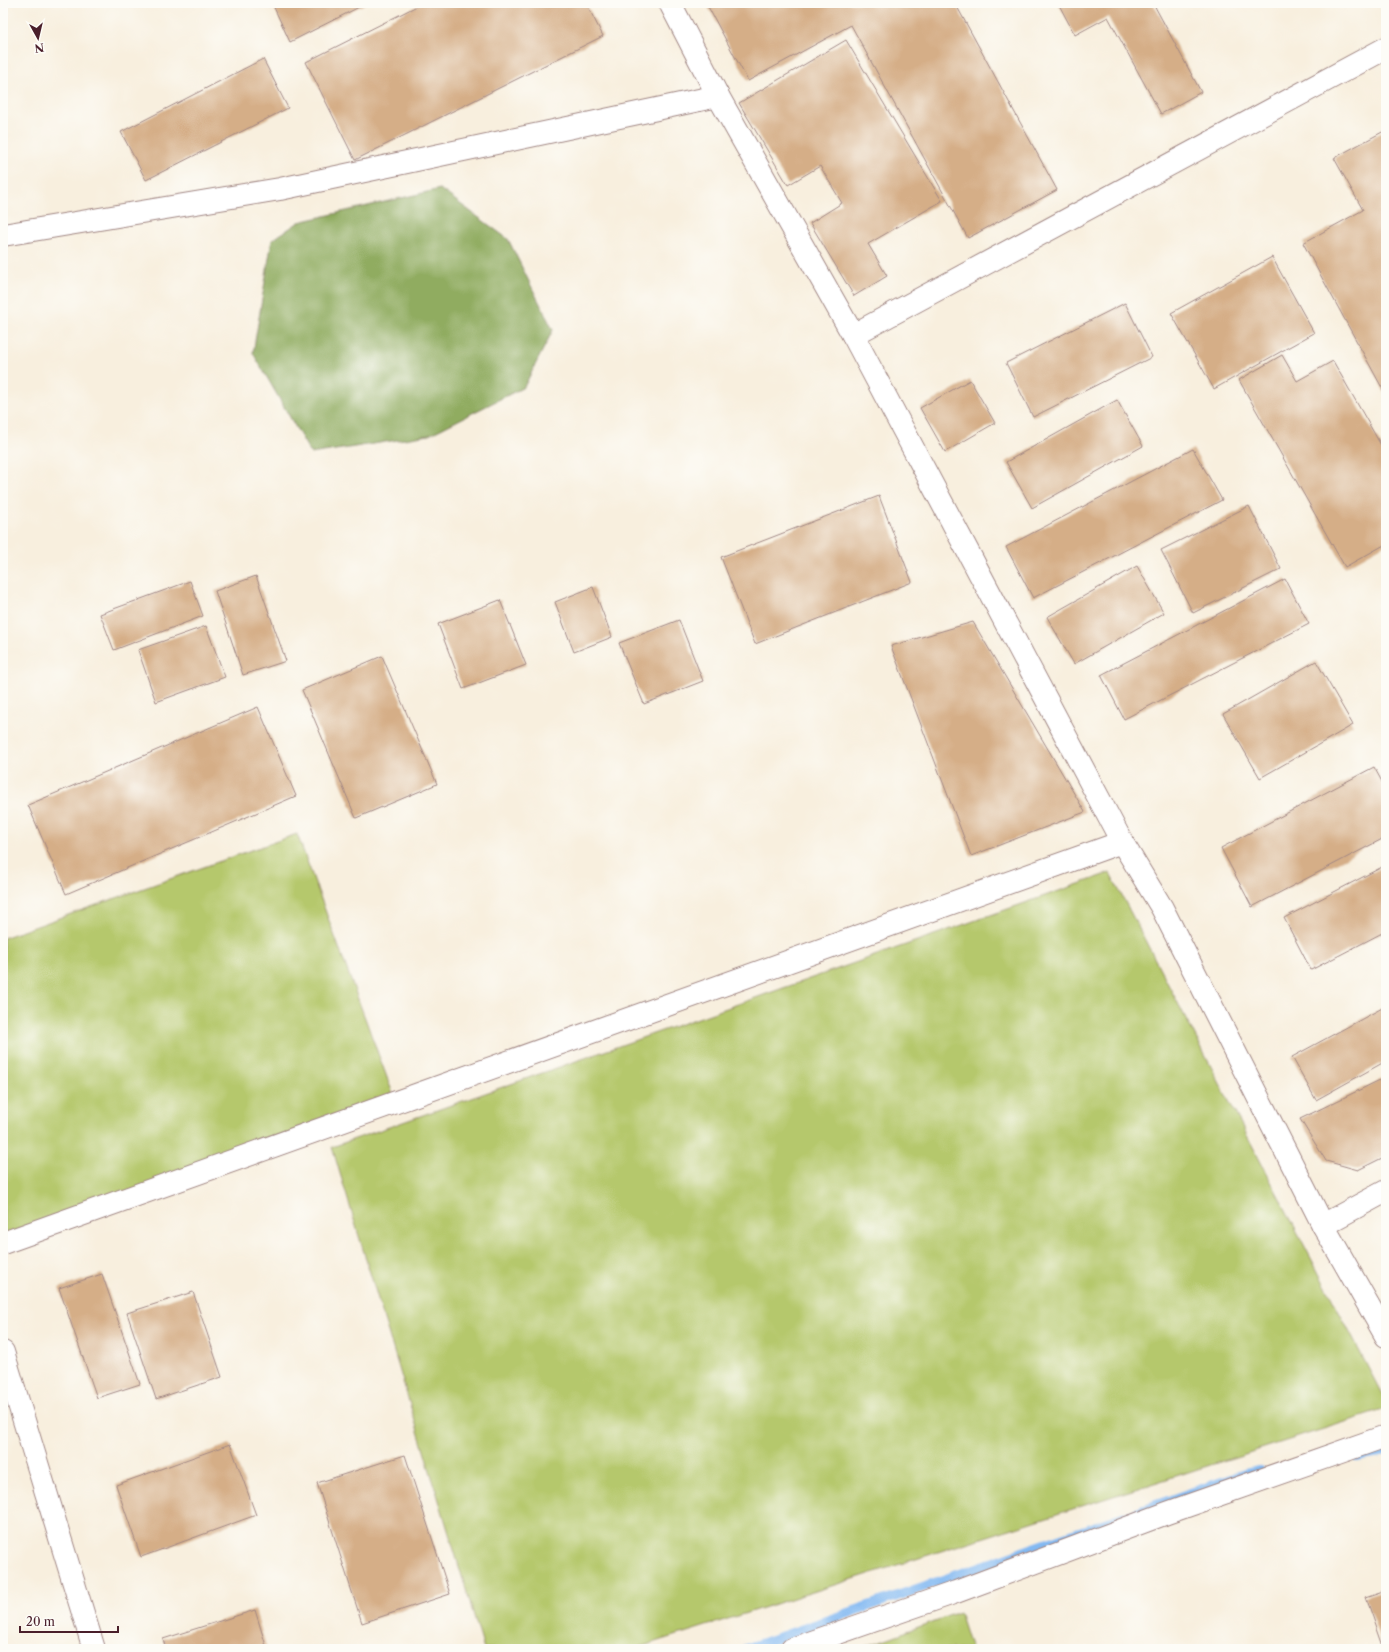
<svg xmlns="http://www.w3.org/2000/svg" width="1389" height="1652" font-family="'Libre Caslon Text',serif">
  <style>
    .green { fill: #b5c86c; stroke: #80744c }
    .forest { fill: #90ac60; stroke: #6d6646 }
    .lines { fill: none; stroke-linecap: round; stroke-linejoin: round }
    .stream { stroke: #83b9f2; stroke-width: 10 }
    .building { fill: #d5ae87 }
    .minor-casing { stroke: #a18784; stroke-width: 24 }
    .tertiary-casing { stroke: #a18784; stroke-width: 24 }
    .minor { stroke: #fff; stroke-width: 22 }
    .tertiary { stroke: #fff; stroke-width: 22 }
  </style>
  <rect width="100%" height="100%" fill="#fdfcf7"/>
  <filter id="ink" filterUnits="userSpaceOnUse"><feTurbulence type="fractalNoise" baseFrequency=".025" numOctaves="2"/><feDisplacementMap in="SourceGraphic" scale="8" xChannelSelector="R" yChannelSelector="G"/><feConvolveMatrix kernelMatrix="1 2 1 2 8 2 1 2 1" color-interpolation-filters="sRGB"/></filter>
  <filter id="wash" filterUnits="userSpaceOnUse"><feTurbulence type="fractalNoise" baseFrequency=".012" numOctaves="4" result="noise"/><feDisplacementMap in="SourceGraphic" scale="16" xChannelSelector="R" yChannelSelector="G"/><feGaussianBlur stdDeviation="0.9" result="paint"/><feColorMatrix in="noise" values="0 0 0 0 0 0 0 0 0 0 0 0 0 0 0 0 0 1.4 0 .05"/><feComposite in="paint" operator="in"/></filter>
  <g filter="url(#wash)">
    <rect width="100%" height="100%" fill="#f8efde"/>
    <g class="green">
      <polygon points="297,834 396,1102 3,1243 3,938"/>
      <polygon points="1110,873 1386,1402 1386,1409 634,1649 484,1649 332,1147"/>
      <polygon points="959,1612 971,1649 859,1649"/>
    </g>
    <polygon class="forest" points="440,189 508,239 553,330 524,387 429,435 311,454 253,353 272,240 299,222"/>
    <g class="lines">
      <g class="stream">
        <polyline points="1356,1456 1386,1451"/>
        <polyline points="746,1649 1245,1474 1260,1471"/>
      </g>
    </g>
    <g id="blocks">
      <g class="building">
        <polygon points="272,3 367,3 290,42"/>
        <polygon points="423,3 586,3 603,36 355,160 306,62"/>
        <polygon points="706,3 955,3 1057,190 968,238 851,25 748,81"/>
        <polygon points="1058,3 1153,3 1201,92 1161,114 1108,17 1075,35"/>
        <polygon points="846,40 942,201 868,244 887,276 854,296 810,223 842,203 820,166 788,185 739,103"/>
        <polygon points="263,59 288,108 146,180 121,132"/>
        <polygon points="1386,130 1386,395 1303,243 1363,210 1334,158"/>
        <polygon points="1272,257 1314,333 1214,389 1171,313"/>
        <polygon points="1125,303 1152,357 1033,417 1006,363"/>
        <polygon points="1282,355 1297,381 1333,361 1386,454 1386,544 1345,567 1239,380"/>
        <polygon points="970,380 995,423 945,452 920,408"/>
        <polygon points="1117,400 1143,446 1032,508 1006,462"/>
        <polygon points="1193,449 1222,500 1033,598 1006,547"/>
        <polygon points="879,496 912,582 755,644 721,557"/>
        <polygon points="1249,506 1281,569 1193,613 1161,550"/>
        <polygon points="1137,566 1164,613 1074,664 1047,617"/>
        <polygon points="256,576 286,661 243,675 215,591"/>
        <polygon points="1285,579 1309,624 1124,719 1101,675"/>
        <polygon points="190,581 203,616 114,650 100,614"/>
        <polygon points="593,587 612,637 574,652 555,602"/>
        <polygon points="500,600 526,665 463,689 438,624"/>
        <polygon points="679,620 703,681 644,704 619,643"/>
        <polygon points="973,622 1085,812 971,856 891,646"/>
        <polygon points="206,626 225,677 156,702 138,650"/>
        <polygon points="382,656 437,784 356,818 302,690"/>
        <polygon points="1316,661 1353,725 1260,778 1223,714"/>
        <polygon points="258,707 296,796 66,894 28,805"/>
        <polygon points="1374,767 1386,789 1386,837 1252,907 1221,848"/>
        <polygon points="1386,865 1386,931 1311,970 1284,918"/>
        <polygon points="1386,1006 1386,1061 1316,1100 1292,1057"/>
        <polygon points="1386,1077 1386,1156 1358,1170 1326,1161 1300,1119"/>
        <polygon points="102,1274 140,1384 97,1398 59,1288"/>
        <polygon points="193,1292 222,1377 156,1399 127,1313"/>
        <polygon points="230,1444 256,1515 141,1557 116,1485"/>
        <polygon points="405,1455 450,1594 362,1623 317,1483"/>
        <polygon points="1386,1590 1386,1649 1383,1649 1365,1597"/>
        <polygon points="255,1610 267,1649 166,1649 163,1639"/>
      </g>
    </g>
  </g>
  <g filter="url(#ink)">
    <use href="#blocks" fill-opacity="0" stroke="#a18784" stroke-width="1"/>
    <g class="lines">
      <g class="minor-casing">
        <g id="minor">
          <polyline points="670,3 718,96 853,335 1122,842 1162,908 1323,1225 1386,1336"/>
          <polyline points="3,235 280,189 718,96"/>
          <polyline points="3,1243 1122,842"/>
          <polyline points="3,1352 94,1649"/>
          <polyline points="792,1649 956,1592 1167,1513 1386,1436"/>
        </g>
      </g>
      <g class="tertiary-casing">
        <g id="tertiary">
          <polyline points="853,335 1386,48"/>
          <polyline points="1323,1225 1386,1191"/>
        </g>
      </g>
      <use href="#minor" class="minor"/>
      <use href="#tertiary" class="tertiary"/>
    </g>
  </g>
  <rect width="1389" height="1652" fill="none" stroke="#fdfcf7" stroke-width="16"/>
  <g transform="translate(38 38) rotate(172)" stroke="#fdfcf7" stroke-width="3" paint-order="stroke">
  <path d="M0-3L7 15L0 10L-7 15Z" fill="#4a1f2b"/>
  <text y="-6" font-size="11" font-weight="bold" text-anchor="middle" fill="#4a1f2b">N</text>
  </g>
  <path d="M20 1626v6h98v-6" fill="none" stroke="#4a1f2b" stroke-width="2"/>
  <text x="26" y="1626" font-size="12" fill="#4a1f2b" stroke="#fdfcf7" stroke-width="3" paint-order="stroke">20 m</text>
</svg>
